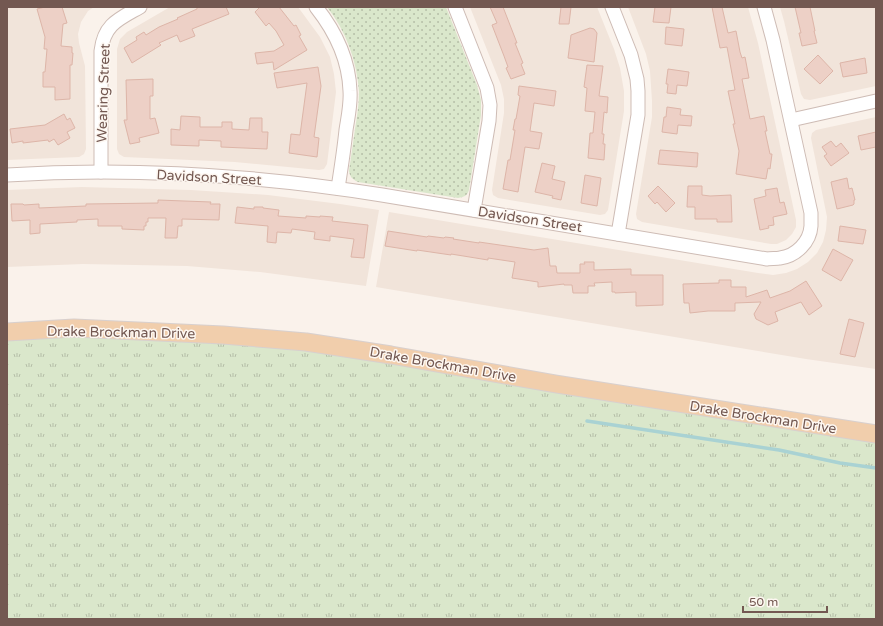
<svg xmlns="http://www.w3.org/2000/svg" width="883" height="626" font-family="'Varela Round',sans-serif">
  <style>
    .residential { fill: #f1e4da }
    .grass { fill: url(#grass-tufts) }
    .park { fill: url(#park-dots) }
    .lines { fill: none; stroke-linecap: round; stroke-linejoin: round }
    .stream { stroke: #a9d2d3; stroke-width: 3.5 }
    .building { fill: #edd0c6; stroke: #ddb5a8 }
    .minor-casing { stroke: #cebcb5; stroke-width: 15 }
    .major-casing { stroke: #d8d0ce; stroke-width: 19 }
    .minor { stroke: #fff; stroke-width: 13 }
    .major { stroke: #f1ceac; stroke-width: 17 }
    .labels { text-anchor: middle; stroke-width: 3; stroke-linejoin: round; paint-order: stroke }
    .street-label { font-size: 14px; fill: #735851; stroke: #fdf7f1 }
  </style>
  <defs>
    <pattern id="grass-tufts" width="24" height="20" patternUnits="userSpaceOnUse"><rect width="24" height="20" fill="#dae7cb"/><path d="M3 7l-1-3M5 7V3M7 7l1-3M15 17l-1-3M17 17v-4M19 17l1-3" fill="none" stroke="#b5bea7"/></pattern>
    <pattern id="park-dots" width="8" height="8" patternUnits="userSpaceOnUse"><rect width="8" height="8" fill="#dae7cb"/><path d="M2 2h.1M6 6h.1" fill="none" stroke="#b5bea7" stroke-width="1.8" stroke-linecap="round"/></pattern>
  </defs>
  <rect width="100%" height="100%" fill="#faf2eb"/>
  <g class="residential">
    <polygon points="7,7 94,7 88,11 81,22 78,34 79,43 85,66 86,149 84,154 79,157 7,160"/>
    <polygon points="170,7 298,7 320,37 330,57 334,74 336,92 327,164 324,169 319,170 235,162 124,157 119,154 117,149 117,49 120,39 127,32"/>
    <polygon points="470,7 597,7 614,49 620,68 624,91 624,111 608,210 605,214 600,215 498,198 493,195 492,190 504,113 504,99 501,85"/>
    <polygon points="628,7 748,7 758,43 796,220 796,227 792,234 786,240 777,244 771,244 642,222 637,219 636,214 652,117 652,101 650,71 646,54"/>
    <polygon points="780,7 876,7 876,86 810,100 804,99 801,94 784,21"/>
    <polygon points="876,117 876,369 806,359 376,287 389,212 758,273 773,275 786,273 797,269 808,262 817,253 823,242 826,230 827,217 811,138 812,133 816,130"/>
    <polygon points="82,187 191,190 268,195 340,204 379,210 366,286 260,272 187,266 83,264 7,267 7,190"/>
  </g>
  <polygon class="grass" points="7,332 223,335 876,434 876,619 7,619"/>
  <path class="park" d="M327,7h119l31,78 4,15v15l-12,75c-2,6 -5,7 -11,8l-100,-16c-6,-3 -8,-5 -9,-11 2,-14 4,-28 6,-42 2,-12 4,-25 4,-37 -2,-31 -13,-61 -32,-85z"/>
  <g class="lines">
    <polyline class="stream" points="587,421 779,450 840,463 876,468"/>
  </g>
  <g class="building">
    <polygon points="45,7 62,7 67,23 63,24 61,46 72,47 72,53 73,53 72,65 70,65 70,99 55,100 55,87 43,87 43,72 45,72 47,49 44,49 45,37 37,9"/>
    <polygon points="197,7 226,7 229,14 192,29 195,36 180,42 177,35 159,43 161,45 132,63 124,48 137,40 136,37 144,32 146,35 159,27 178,19 177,18 197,9"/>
    <polygon points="260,7 279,7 294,26 296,25 301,35 299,36 307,50 274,70 273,62 257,64 255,53 274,51 284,45 276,31 269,23 266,26 255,12"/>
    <polygon points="490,7 503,7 517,43 515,43 523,63 521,64 525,74 511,79 506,68 508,67 504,56 492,25 497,23"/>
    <polygon points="561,7 571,7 569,24 559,24"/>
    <polygon points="655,7 671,7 669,23 653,22"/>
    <polygon points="712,7 722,7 728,33 736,31 740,52 742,58 745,57 749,78 742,79 750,119 764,116 767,131 765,131 770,154 772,154 770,169 768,168 766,179 736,174 739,151 733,124 735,124 728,91 735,90 727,47 720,48"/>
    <polygon points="795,7 810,7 815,31 814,31 817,43 802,46 799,33 801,33"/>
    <polygon points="666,27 684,29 682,46 665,44"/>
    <polygon points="590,28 594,29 597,33 594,62 568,58 571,35"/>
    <polygon points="818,55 833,71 820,84 804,69"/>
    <polygon points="865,58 867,73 843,77 840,63"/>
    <polygon points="587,65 603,66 599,96 608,97 607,113 604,112 602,134 604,134 603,144 605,144 604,160 588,158 590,133 593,133 595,112 585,111 587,88 584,87"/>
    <polygon points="318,67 321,86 314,137 319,138 317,157 289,153 291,134 300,135 307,83 277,88 274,73"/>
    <polygon points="668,69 689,72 687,86 677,85 676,94 667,93 668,84 666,84"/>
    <polygon points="153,79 153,96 150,96 150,119 155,118 159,133 139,138 140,142 130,144 124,120 127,120 126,80"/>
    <polygon points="519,86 556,91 554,106 534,103 530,131 542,133 539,149 525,147 518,192 503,189 508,160 510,160 515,130 513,130 515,119 516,119 520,96 518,95"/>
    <polygon points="667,107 681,109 680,115 692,116 691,126 678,125 677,134 662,132 664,117 666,117"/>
    <polygon points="64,114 67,120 70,118 75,128 67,132 70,138 58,145 54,139 49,142 48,140 23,143 23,141 12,143 10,129 45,125"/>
    <polygon points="181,116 200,117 200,127 222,127 222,122 232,122 232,129 249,130 250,118 262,118 262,132 268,132 267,149 221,147 221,141 199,140 199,146 171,145 171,129 180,130"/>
    <polygon points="876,132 876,147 861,150 858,136"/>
    <polygon points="831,141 836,147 841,143 849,153 831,166 824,156 827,154 822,147"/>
    <polygon points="660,150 698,153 697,167 658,164"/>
    <polygon points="542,163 555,166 552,179 565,182 561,200 552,198 553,196 535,192"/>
    <polygon points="585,175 601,178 597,206 581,203"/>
    <polygon points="847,178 849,189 852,188 855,200 854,200 854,204 853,205 837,209 831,182"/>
    <polygon points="658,186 675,203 666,212 657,202 655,204 648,196"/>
    <polygon points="688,186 702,186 702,195 710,196 731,195 732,222 717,222 717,219 695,219 695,207 687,207"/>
    <polygon points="777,188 780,203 784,202 787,214 773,217 774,225 768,226 769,228 760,230 754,199 766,196 765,190"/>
    <polygon points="158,200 211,202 210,204 220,204 219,220 182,219 182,226 178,226 177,238 165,238 166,218 148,218 148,222 146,222 146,226 144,226 144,230 122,229 122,226 98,226 98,219 77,220 77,222 40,224 40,233 30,234 30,220 12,221 11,204 23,204 24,205 39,204 39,208 86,206 86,204 158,203"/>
    <polygon points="237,207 254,209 254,207 263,207 263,208 279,210 278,216 306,218 306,216 320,217 320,216 333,217 332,221 368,225 364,258 351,257 354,239 330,236 330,241 314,239 315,232 292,229 291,233 277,232 276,243 267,242 268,226 235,223"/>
    <polygon points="840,226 866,230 863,244 838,241"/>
    <polygon points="388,231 427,237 428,236 444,238 445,237 454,238 453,239 479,243 479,242 534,250 548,248 550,266 556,266 557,273 580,273 580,264 585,264 584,262 594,262 594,270 631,269 631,275 663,275 663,305 636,306 636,292 615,293 615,292 612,292 612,282 594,283 595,286 588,286 588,293 573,293 572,285 564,285 564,284 538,287 538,282 512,278 515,262 488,258 488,260 451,254 451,255 417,250 417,251 385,246"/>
    <polygon points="833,249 853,260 841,281 822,270"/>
    <polygon points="719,280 731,280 731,287 746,287 746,297 767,290 770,298 790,291 806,281 822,306 809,315 801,302 775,312 778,321 768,325 756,319 754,314 761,302 735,303 735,311 708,311 690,313 689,303 684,303 683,284 719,283"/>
    <polygon points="849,319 864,323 855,357 840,354"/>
  </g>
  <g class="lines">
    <g class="minor-casing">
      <g id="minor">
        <path d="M316,7c19,24 33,53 34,84 1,13 -2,26 -4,39 -2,20 -5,39 -8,58"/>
        <polyline points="455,7 487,88 490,105 489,121 474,210"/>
        <polyline points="612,7 631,55 637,79 638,91 638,115 618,234"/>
        <polyline points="791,120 876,101"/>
        <path d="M101,172v-121c3,-27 18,-32 39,-44"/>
        <path d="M7,175c31,-2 63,-3 94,-3 94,0 188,8 281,23l385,64c4,-1 9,0 13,-1 16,-2 30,-16 31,-32 0,-4 0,-9 0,-13l-38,-173 -9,-33"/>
      </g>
    </g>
    <g class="major-casing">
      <polyline id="major" points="7,332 74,328 223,335 306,342 391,355 556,384 876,434"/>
    </g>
    <use href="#minor" class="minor"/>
    <use href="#major" class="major"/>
  </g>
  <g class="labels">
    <g class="street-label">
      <text transform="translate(103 93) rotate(-88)" y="5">Wearing Street</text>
      <text transform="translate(209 177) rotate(3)" y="5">Davidson Street</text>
      <text transform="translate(530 219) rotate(9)" y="5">Davidson Street</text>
      <text transform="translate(121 332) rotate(1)" y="5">Drake Brockman Drive</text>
      <text transform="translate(443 364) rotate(10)" y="5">Drake Brockman Drive</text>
      <text transform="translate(763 417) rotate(9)" y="5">Drake Brockman Drive</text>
    </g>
  </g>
  <rect width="883" height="626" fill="none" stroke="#735851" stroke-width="16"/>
  <path d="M743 606v6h84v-6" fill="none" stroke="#735851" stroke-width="2"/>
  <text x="749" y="606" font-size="12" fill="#735851" stroke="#fdf7f1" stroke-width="3" paint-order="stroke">50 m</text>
</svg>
